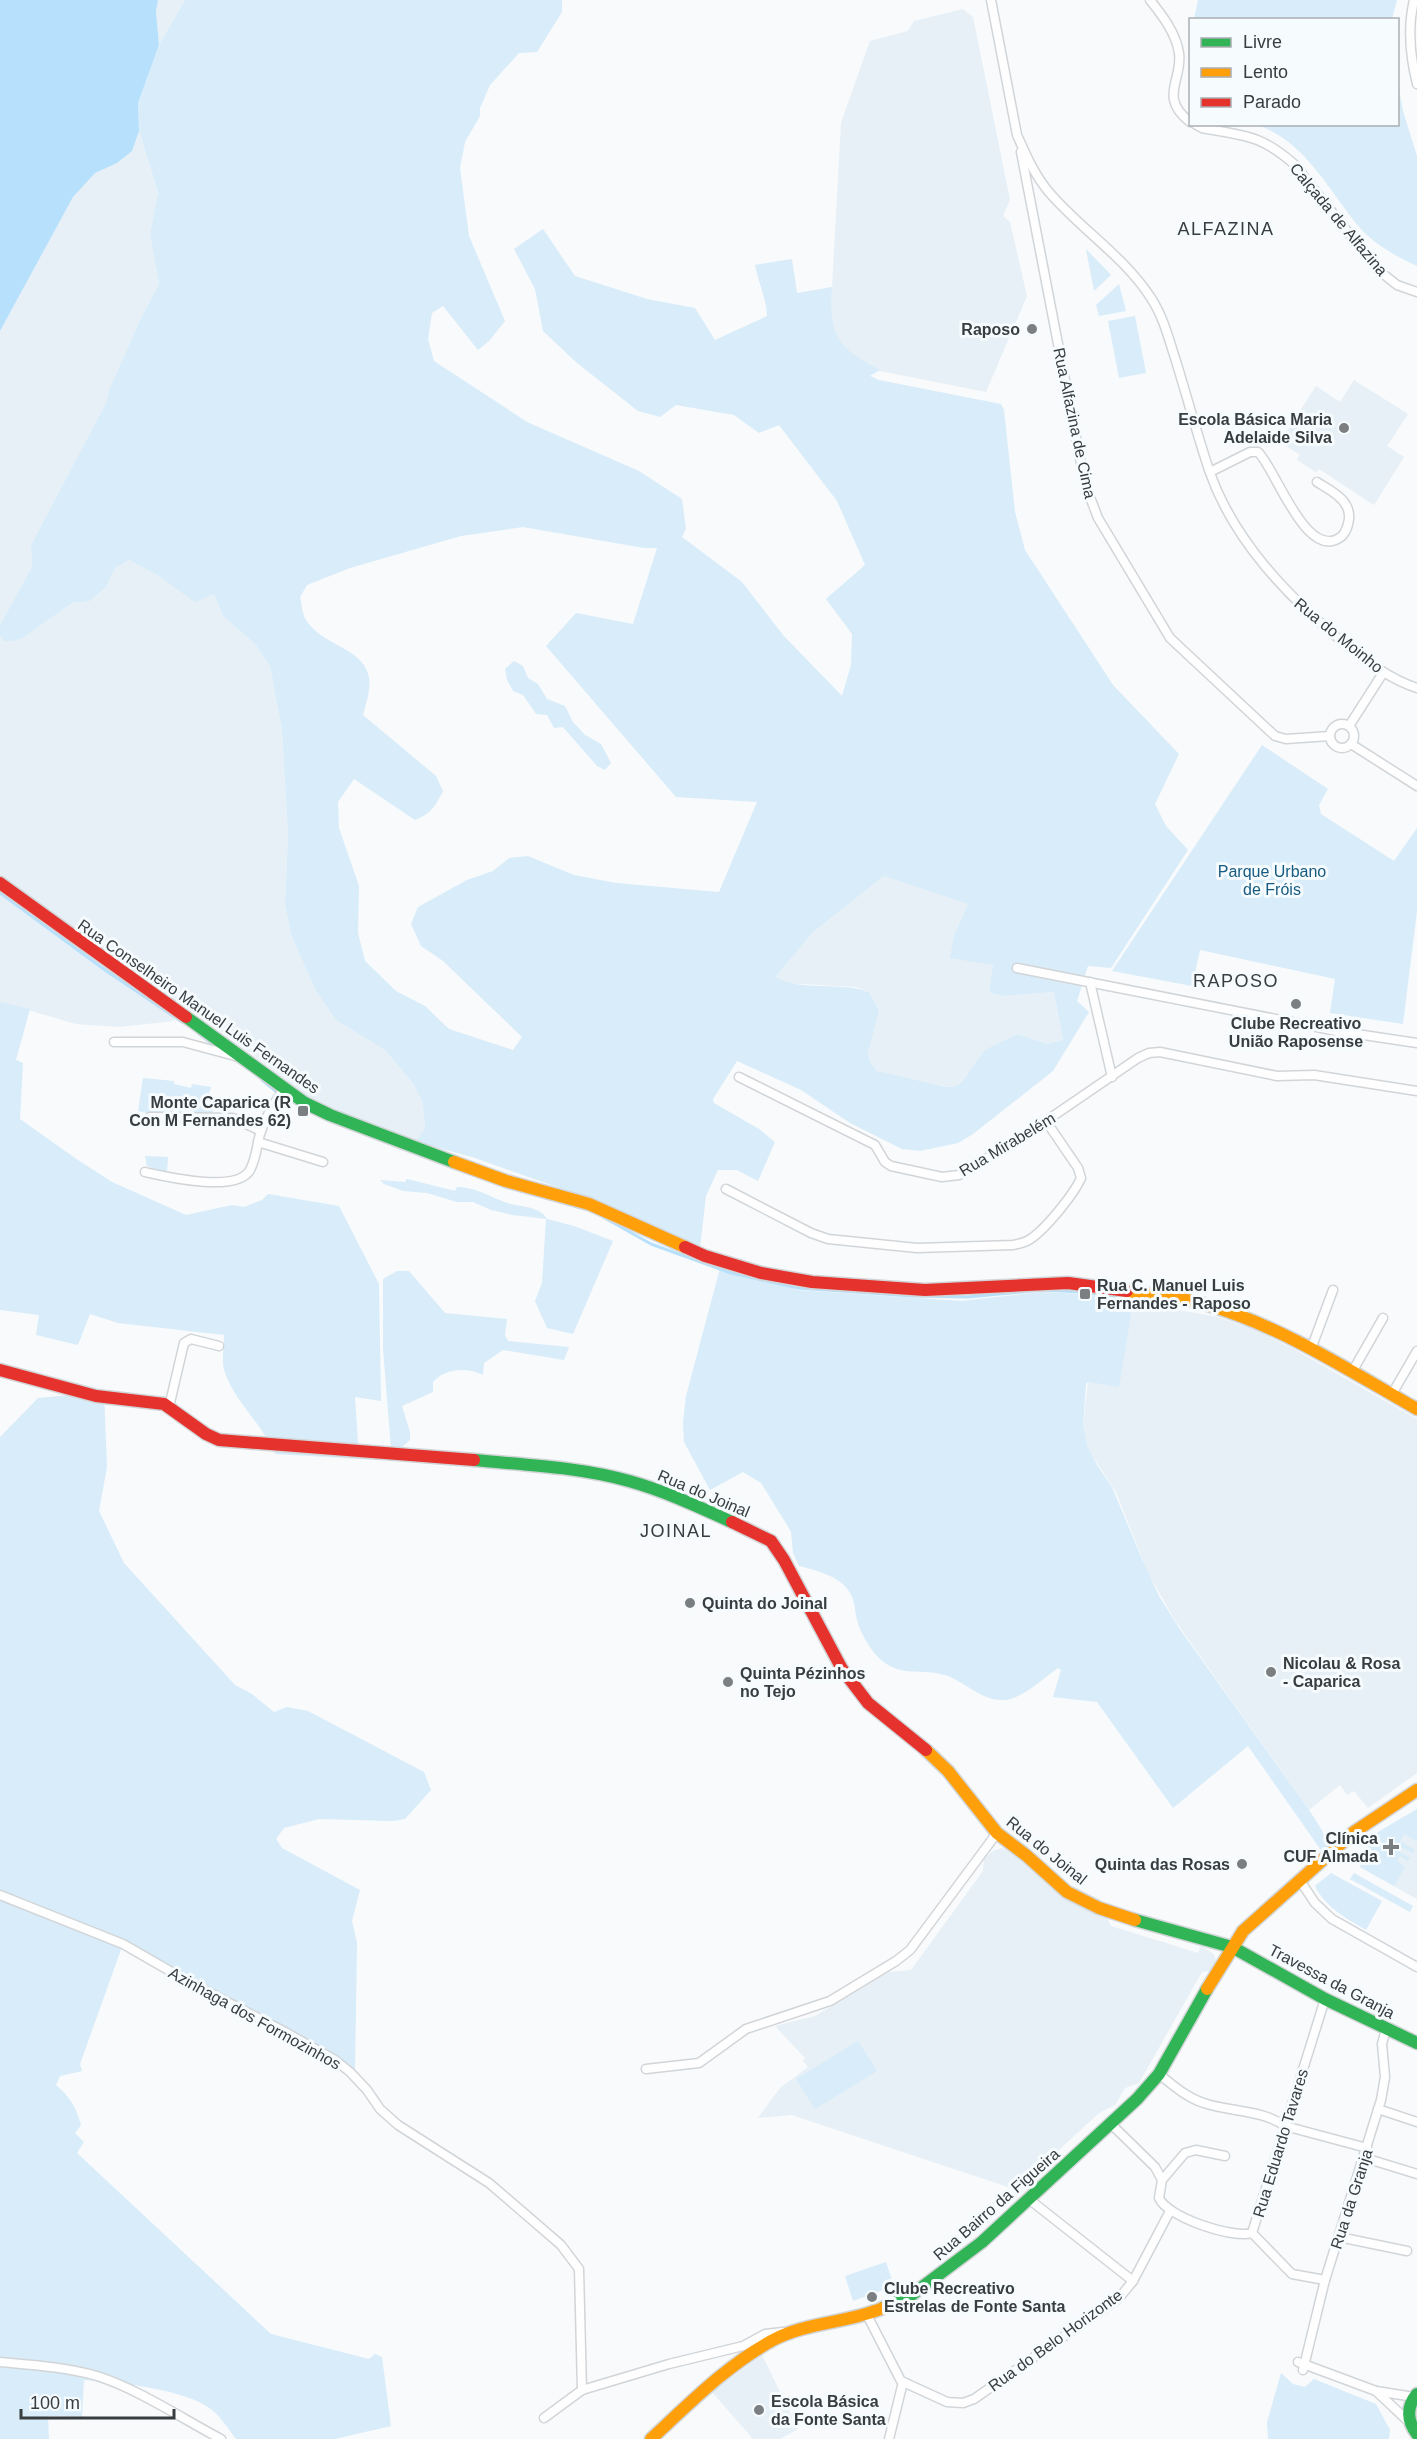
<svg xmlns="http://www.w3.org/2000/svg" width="1417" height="2439" font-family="Arial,sans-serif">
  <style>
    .built { fill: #e6f0f6 }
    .green { fill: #d8ecf9; fill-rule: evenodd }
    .water { fill: #b6e0fc }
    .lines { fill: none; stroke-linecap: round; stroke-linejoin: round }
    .stream { stroke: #b6e0fc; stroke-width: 3 }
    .street-casing { stroke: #d2d5d8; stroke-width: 11 }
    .fast-casing { stroke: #d2d5d8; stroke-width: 15 }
    .slow-casing { stroke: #d2d5d8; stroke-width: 15 }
    .jam-casing { stroke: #d2d5d8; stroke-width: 15 }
    .street { stroke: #fefeff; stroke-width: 8 }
    .fast { stroke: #30b455; stroke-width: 12 }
    .slow { stroke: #ff9f0a; stroke-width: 12 }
    .jam { stroke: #e5322d; stroke-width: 12 }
    .poi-dot { fill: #7b7f82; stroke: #f6fbfe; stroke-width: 2 }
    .labels { text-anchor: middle; stroke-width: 6; stroke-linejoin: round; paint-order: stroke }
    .street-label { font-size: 16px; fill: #383d40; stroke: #f6fbfe }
    .poi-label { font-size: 16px; font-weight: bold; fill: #383d40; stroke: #f6fbfe; text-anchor: start }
    .park-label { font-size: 16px; fill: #175b80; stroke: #f6fbfe }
    .neighbourhood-label { font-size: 18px; letter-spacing: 1.5px; fill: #383d40; stroke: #f6fbfe }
  </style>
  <rect width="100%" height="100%" fill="#f8fafc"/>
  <g class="built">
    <polygon points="158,0 185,0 159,45 156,11"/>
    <polygon points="963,9 973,17 1010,200 1003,216 1010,222 1027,296 986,392 880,371 852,355 833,333 831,306 841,123 870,41 908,31 914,21"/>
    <polygon points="139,131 158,194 150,234 159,284 141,318 109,390 106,403 31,545 32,567 0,625 0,331 73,197 95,172 117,163 132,151"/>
    <polygon points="1354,380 1408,414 1387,446 1404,457 1374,505 1319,469 1316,472 1297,460 1300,455 1280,442 1316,386 1340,402"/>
    <polygon points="129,560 159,576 214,594 223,616 255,644 270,666 282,730 288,835 285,904 291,935 315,989 336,1020 385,1050 413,1083 422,1101 424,1115 425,1128 417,1140 317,1102 212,1025 109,956 0,876 0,636 4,641 12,641 23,638 72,603 90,601 106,587 115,568"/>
    <polygon points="884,876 968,904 954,935 953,943 993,965 989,992 1002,996 1054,992 1063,1040 1047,1044 1018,1034 967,1074 961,1083 953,1087 919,1083 877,1071 870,1062 868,1052 871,1036 879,1011 869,992 856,987 785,983 774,977 812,933"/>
    <polygon points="0,891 72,946 173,1014 174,1021 119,1027 76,1024 0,1002"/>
    <polygon points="1134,1302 1218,1317 1256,1330 1292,1348 1417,1419 1417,1773 1368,1808 1354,1791 1347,1795 1340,1785 1309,1810 1176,1622 1148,1573 1116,1492 1091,1454 1084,1437 1083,1426 1088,1382 1116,1386"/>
    <polygon points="1417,1809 1417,1899 1360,1867 1365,1858 1360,1855 1369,1840"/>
    <polygon points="1002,1848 1012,1852 1076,1905 1106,1915 1111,1926 1198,1953 1201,1946 1214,1954 1216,1961 1211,1971 1202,1972 1139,2083 1125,2088 1115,2105 1099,2113 1037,2170 1041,2176 1032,2186 1024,2183 1020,2191 792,2115 758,2118 780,2088 808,2067 803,2061 805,2058 775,2026 815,2016 889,1972 911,1970 983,1871 984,1859 993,1851"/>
    <polygon points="762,2355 798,2429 780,2439 753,2439 712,2392"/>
  </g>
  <g class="green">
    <path d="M185,0h377v12l-25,40 -18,1 -29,32 -10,23v8l-15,26 -5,26 9,68 36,85 -16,20 -11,9 -35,-44 -11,7 -4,26 6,22 93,61 112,49 43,28 4,30 -4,8 60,45 41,53 59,61 9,-31 1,-31 -26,-35 39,-34 -28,-64 -58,-76 -20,8 -25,-18 -58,-10 -16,12 -22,-6 -61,-48 -34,-32 -8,-42 -21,-40 29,-20 32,47 72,23 48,9 20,32 52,-24c0,-15 -9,-35 -12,-51l37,-6 5,34 35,-6c-3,49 4,60 48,83l-10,6 9,4 122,24 3,6 11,102 10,38 88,135 66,69 -24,50 11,22 22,24 -77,118 -23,-2 -11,35 12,11 -36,59 -80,63 -15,9 -38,8 -18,-2 -52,-26 -49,-33 -64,-29 -24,38 1,4 45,26 16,13 -17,39 -21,-11h-19l-12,26 -6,52 -95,-44 -130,-46 -61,-17 -98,-38 -37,-24 2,-2 36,25 100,38 8,-12 -1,-13 -2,-14 -9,-18 -28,-33 -49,-30 -21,-31 -24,-54 -6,-31 3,-69 -6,-105 -12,-64 -15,-22 -32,-28 -9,-22 -19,8 -36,-26 -30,-16 -14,8 -9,19 -16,14 -18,2 -49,35 -10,3h-9l-4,-5v-11l32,-58 -1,-22 75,-142 3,-13 32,-72 18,-34 -9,-50 8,-41 -19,-62 -1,-28 21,-58zM523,527l121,21h13l-24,76 -57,-11 -30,33 130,151 81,5 -38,90 -103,-9 -42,-8 -46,-19 -19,2 -16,13 -26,9 -49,27 -7,17 10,22 22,15 79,76 -9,13 -64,-21 -24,-23 -29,-15 -31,-30 -7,-28 1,-47 -20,-58 -1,-26 16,-23 61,41c16,-6 21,-15 28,-29l-7,-15 -73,-61c3,-11 8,-26 6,-37 -4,-30 -47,-32 -63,-58 -4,-6 -4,-16 -6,-23l7,-12 43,-17 111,-32zM884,876l84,28 -14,31 -4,23 43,7 -4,27 13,4 52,-4 9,48 -16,4 -29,-10 -33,16 -24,33 -8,4 -12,-1 -64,-15 -7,-9 -2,-10 11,-41 -10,-19c-30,-11 -66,0 -94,-15l37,-44z"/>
    <polygon points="1198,0 1397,0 1392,19 1194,19"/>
    <path d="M1398,84l5,27 14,45v110c-20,-9 -43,-22 -57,-38 -32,-38 -53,-85 -102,-103l140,-1z"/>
    <polygon points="1086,249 1111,275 1094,291"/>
    <polygon points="1119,284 1126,311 1099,316 1096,305"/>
    <polygon points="1135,316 1146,373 1119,378 1108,321"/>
    <polygon points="514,661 523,666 528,678 538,684 547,699 565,706 573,722 585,735 601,744 611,763 605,770 597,766 563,727 554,728 547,715 536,714 523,695 513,691 507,680 505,669"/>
    <polygon points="1262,745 1328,789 1319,805 1321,814 1394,861 1417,828 1417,911 1403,1024 1330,1013 1335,979 1200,950 1192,986 1112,971"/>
    <path d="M0,1002l30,7 -14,51 7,3 -3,56 55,39 37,24 74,33 46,-10 12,2 18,-7 6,-6 71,12 40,78 2,117 -26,-4 3,46 20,17 -103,-6c-12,-29 -39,-51 -50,-81 -4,-10 -1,-26 -1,-38l-106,-12 -28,-9 -12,31 -42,-10 3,-20 -39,-5z"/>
    <polygon points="143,1078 174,1081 174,1084 191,1088 192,1084 211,1087 206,1104 190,1102 189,1105 208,1106 210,1101 215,1100 212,1116 150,1114 138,1111"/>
    <polygon points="145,1156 168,1157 167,1173 147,1166"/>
    <path d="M407,1179l48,12 2,-4c19,0 33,10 50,16 13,4 33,3 40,16l27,7 39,15 -40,93 -26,-6 -12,-27 7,-18 4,-64 -33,-4 -22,-5 -18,-8h-16l-30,-9 -24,-2 -19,-7 -4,-4 25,2z"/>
    <path d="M723,1257l51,26 23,7 164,11 80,-9 41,2 51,9 -14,84 -31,-5 -2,2 -3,42 4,19 10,20 15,22 30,72 17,37 20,32 130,182 13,20 7,18 -6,5 -75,-107 -75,62 -76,-106 -44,-5 8,-27 -3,-2c-14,10 -37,32 -55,32 -21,1 -39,-19 -58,-25 -24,-7 -44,3 -65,-16 -10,-9 -20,-27 -23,-39 -2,-8 -2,-20 -7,-27 -9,-17 -35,-23 -51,-27l-6,-13 -2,-21 -4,-7 -26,-42 -18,-11 -33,18 -26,-48 -1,-19 3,-27z"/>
    <path d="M397,1271h12l36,42 62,6 -2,16 3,6 61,6 -5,13 -61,-10 -19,13 -1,12c-16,-8 -38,-7 -50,7v10l-31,14 8,26v8l-10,9h-9l-8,-101v-69z"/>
    <path d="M104,1392l3,75 -8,44 25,52 111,122 17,9 22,18 13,-5 21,4 116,61 7,18 -26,29 -12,2 -74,-2 -35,9 -8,11 6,9 78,42 -8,31 5,22 -2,126 -5,3 -227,-128 -43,120 2,7 -22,5 -4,9c14,12 20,22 25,40l-6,8 9,9 -7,11 194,181 98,25 6,-5 7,3 9,69 -56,13h-99c-7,-9 -15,-22 -24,-29 -25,-21 -96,-28 -128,-30l-2,37 -34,-1 1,23h-49v-1002l38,-39z"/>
    <polygon points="1417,1809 1417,1841 1404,1834 1400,1841 1415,1850 1413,1853 1387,1839 1385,1843 1410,1858 1408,1861 1400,1856 1397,1861 1405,1867 1394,1886 1360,1867 1365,1858 1360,1855 1369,1840 1378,1832"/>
    <path d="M1331,1873l51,28 -16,29c-20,-12 -40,-22 -51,-44z"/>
    <polygon points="1354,1873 1413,1906 1410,1912 1350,1879"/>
    <polygon points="858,2041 877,2071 815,2109 796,2079"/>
    <polygon points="886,2262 894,2286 853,2301 845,2276"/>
    <polygon points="1281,2373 1293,2384 1305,2387 1314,2379 1376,2404 1390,2430 1389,2439 1268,2439 1267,2422"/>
  </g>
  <polygon class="water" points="0,0 158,0 156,11 159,45 138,103 139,131 132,151 117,163 95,173 73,197 0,331"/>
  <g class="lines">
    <g class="stream">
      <polyline points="0,893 105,970 182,1022"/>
      <polyline points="198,1033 215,1046"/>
      <polyline points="262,1080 277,1092"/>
      <polyline points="514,1189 589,1210"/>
      <polyline points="603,1217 651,1244 731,1273 798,1288 912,1296 968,1297 1041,1290 1081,1292 1165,1304"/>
    </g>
    <g class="street-casing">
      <g id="street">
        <path d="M991,0l26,135c9,20 17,39 31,56 32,38 76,65 103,107 13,20 18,42 25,63 11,36 21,73 33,109 24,70 79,127 135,173 23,18 45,36 73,45"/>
        <path d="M1150,0c12,15 26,33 29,53 4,27 -21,44 11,69"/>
        <path d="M1414,0c-7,29 -4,56 3,84"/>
        <path d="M1195,124l7,4c42,8 58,6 92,36l83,105 20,16 20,7"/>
        <polyline points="1021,152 1085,484 1098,518 1170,638 1275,736 1286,739 1330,736"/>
        <path d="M1210,472l40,-20h8c17,15 49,113 84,84 5,-5 6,-11 7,-17 2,-19 -18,-28 -32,-37"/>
        <circle cx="1342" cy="736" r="12"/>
        <polyline points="1349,726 1383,673"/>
        <polyline points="1351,744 1417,786"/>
        <polyline points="1017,968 1337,1031 1417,1043"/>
        <polyline points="1090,982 1112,1077"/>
        <polyline points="114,1042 183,1042 235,1056"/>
        <polyline points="739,1077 875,1145 885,1162 891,1166 942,1177 959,1175 1024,1136 1138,1058 1149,1053 1160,1052 1277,1076 1314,1075 1417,1091"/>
        <polyline points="150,1117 233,1118 261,1131"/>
        <polyline points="258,1142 323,1162"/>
        <path d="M145,1172c22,5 92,21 105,-2 6,-11 7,-25 10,-36 5,-17 14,-31 24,-45"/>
        <path d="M726,1189l85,44 17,6 89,9 96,-3c5,-1 10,-2 14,-4 16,-8 47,-47 54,-63l-3,-10 -32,-47"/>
        <polyline points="1311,1349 1333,1290"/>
        <polyline points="1352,1372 1383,1318"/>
        <polyline points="1392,1394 1417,1351"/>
        <polyline points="169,1407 184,1343 191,1339 219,1346"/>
        <polyline points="1299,1879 1315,1903 1332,1919 1417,1967"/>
        <polyline points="0,1895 123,1944 189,1982 285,2032 335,2060 350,2072 367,2090 380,2109 398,2125 489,2183 561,2245 579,2269 582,2390"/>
        <polyline points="646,2069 699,2063 746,2029 830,2001 896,1961 910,1950 997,1833"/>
        <path d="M1159,2074c15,12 29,25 48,30 26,8 55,6 78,22l82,22"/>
        <polyline points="1378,2109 1417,2122"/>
        <polyline points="1111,2124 1155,2167 1162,2180"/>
        <path d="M1225,2156l-29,-6 -11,3 -23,27 -3,18c8,19 74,41 93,35l73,-234"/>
        <polyline points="1365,2158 1417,2174"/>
        <polyline points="1030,2200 1133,2281"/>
        <polyline points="1252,2233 1292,2274 1325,2280"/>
        <polyline points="1339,2237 1407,2251"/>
        <polyline points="867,2315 901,2381 947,2402 963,2403 974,2399 1119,2298 1133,2281 1170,2211"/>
        <path d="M0,2362c32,3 66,5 97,14 39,12 86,43 124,63"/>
        <polyline points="1298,2362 1376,2391"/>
        <polyline points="1303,2370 1325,2280 1381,2100 1385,2077 1382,2044 1386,2029"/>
        <polyline points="544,2418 582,2390 669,2364 743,2346 765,2334 783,2332"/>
        <polyline points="1409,2422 1376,2391 1414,2397"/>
        <polyline points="889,2439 903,2382"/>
      </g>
    </g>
    <g class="fast-casing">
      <g id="fast">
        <polyline points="186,1017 305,1103 330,1115 454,1162"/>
        <path d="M474,1460c51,5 106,7 155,21 36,10 70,26 103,41"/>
        <polyline points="1135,1920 1232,1947 1325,1999 1417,2043"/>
        <polyline points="883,2308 909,2297 982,2242 1137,2099 1159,2074 1207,1989"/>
        <path d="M1417,2394c-11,13 -10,27 0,40"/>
      </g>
    </g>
    <g class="slow-casing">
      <g id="slow">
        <polyline points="454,1162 506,1181 589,1204 685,1247"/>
        <path d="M1127,1291c27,3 55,7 81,14 75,22 142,66 209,104"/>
        <polyline points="926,1750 948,1771 997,1833 1027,1856 1067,1892 1099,1908 1135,1920"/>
        <polyline points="1207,1989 1243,1931 1354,1832 1417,1790"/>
        <path d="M651,2439c38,-35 76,-74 122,-99 34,-18 75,-17 110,-32"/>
      </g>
    </g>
    <g class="jam-casing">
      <g id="jam">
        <polyline points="0,883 186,1017"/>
        <polyline points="685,1247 705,1256 761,1273 812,1282 925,1290 1068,1283 1127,1291"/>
        <polyline points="0,1370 96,1396 164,1404 206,1434 219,1440 474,1460"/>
        <polyline points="732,1522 771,1541 784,1560 842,1669 868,1703 926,1750"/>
      </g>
    </g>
    <use href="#street" class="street"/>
    <use href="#fast" class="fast"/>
    <use href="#slow" class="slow"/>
    <use href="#jam" class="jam"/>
  </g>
  <g class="poi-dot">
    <circle cx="1032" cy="329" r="6"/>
    <circle cx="1344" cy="428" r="6"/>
    <circle cx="1296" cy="1004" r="6"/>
    <rect x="297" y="1105" width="12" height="12" rx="3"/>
    <rect x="1079" y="1288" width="12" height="12" rx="3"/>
    <circle cx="690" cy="1603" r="6"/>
    <circle cx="1271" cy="1672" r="6"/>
    <circle cx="728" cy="1682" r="6"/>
    <path d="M1388 1838h6v6h6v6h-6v6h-6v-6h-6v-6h6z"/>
    <circle cx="1242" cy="1864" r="6"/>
    <circle cx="872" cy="2297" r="6"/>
    <circle cx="759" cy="2410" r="6"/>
  </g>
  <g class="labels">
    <g class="street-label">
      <text transform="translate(1339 219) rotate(50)" y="6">Calçada de Alfazina</text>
      <text transform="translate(1075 423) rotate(78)" y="6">Rua Alfazina de Cima</text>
      <text transform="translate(1339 635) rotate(39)" y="6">Rua do Moinho</text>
      <text transform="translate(199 1006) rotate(35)" y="6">Rua Conselheiro Manuel Luis Fernandes</text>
      <text transform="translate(1007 1144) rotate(-31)" y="6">Rua Mirabelém</text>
      <text transform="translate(704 1493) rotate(23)" y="6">Rua do Joinal</text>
      <text transform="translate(1047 1850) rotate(39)" y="6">Rua do Joinal</text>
      <text transform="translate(1332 1981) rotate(28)" y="6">Travessa da Granja</text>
      <text transform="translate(255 2018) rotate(29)" y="6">Azinhaga dos Formozinhos</text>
      <text transform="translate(1280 2143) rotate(-73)" y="6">Rua Eduardo Tavares</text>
      <text transform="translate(1351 2199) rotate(-72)" y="6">Rua da Granja</text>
      <text transform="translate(996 2204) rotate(-41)" y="6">Rua Bairro da Figueira</text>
      <text transform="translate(1055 2340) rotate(-36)" y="6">Rua do Belo Horizonte</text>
    </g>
    <g class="poi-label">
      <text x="1020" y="335" text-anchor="end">Raposo</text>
      <text x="1332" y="425" text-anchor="end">Escola Básica Maria<tspan x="1332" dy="18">Adelaide Silva</tspan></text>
      <text x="1296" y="1029" text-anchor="middle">Clube Recreativo<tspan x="1296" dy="18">União Raposense</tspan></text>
      <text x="291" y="1108" text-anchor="end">Monte Caparica (R<tspan x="291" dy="18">Con M Fernandes 62)</tspan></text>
      <text x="1097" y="1291">Rua C. Manuel Luis<tspan x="1097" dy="18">Fernandes - Raposo</tspan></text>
      <text x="702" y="1609">Quinta do Joinal</text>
      <text x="1283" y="1669">Nicolau &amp; Rosa<tspan x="1283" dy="18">- Caparica</tspan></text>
      <text x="740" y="1679">Quinta Pézinhos<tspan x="740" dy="18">no Tejo</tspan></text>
      <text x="1378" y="1844" text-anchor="end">Clínica<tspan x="1378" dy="18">CUF Almada</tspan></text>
      <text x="1230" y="1870" text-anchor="end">Quinta das Rosas</text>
      <text x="884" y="2294">Clube Recreativo<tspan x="884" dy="18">Estrelas de Fonte Santa</tspan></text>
      <text x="771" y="2407">Escola Básica<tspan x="771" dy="18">da Fonte Santa</tspan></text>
    </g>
    <g class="park-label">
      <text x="1272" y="877">Parque Urbano<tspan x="1272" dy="18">de Fróis</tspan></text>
    </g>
    <g class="neighbourhood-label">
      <text x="1226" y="235">ALFAZINA</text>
      <text x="1236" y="987">RAPOSO</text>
      <text x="676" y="1537">JOINAL</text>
    </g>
  </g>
  <rect x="1189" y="18" width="210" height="108" fill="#f6fbfe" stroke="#aaafb2" stroke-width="1.5"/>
  <rect x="1201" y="38" width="30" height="9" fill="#30b455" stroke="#aaafb2" stroke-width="1.5"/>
  <text x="1243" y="48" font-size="18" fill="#383d40">Livre</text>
  <rect x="1201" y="68" width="30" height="9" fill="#ff9f0a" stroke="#aaafb2" stroke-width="1.5"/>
  <text x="1243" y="78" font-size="18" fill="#383d40">Lento</text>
  <rect x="1201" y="98" width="30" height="9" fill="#e5322d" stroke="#aaafb2" stroke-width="1.5"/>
  <text x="1243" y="108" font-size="18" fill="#383d40">Parado</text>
  <path d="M21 2409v9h153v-9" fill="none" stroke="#383d40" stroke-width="3"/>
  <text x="30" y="2409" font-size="18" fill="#383d40" stroke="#f6fbfe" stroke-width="4.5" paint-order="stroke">100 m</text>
</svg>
